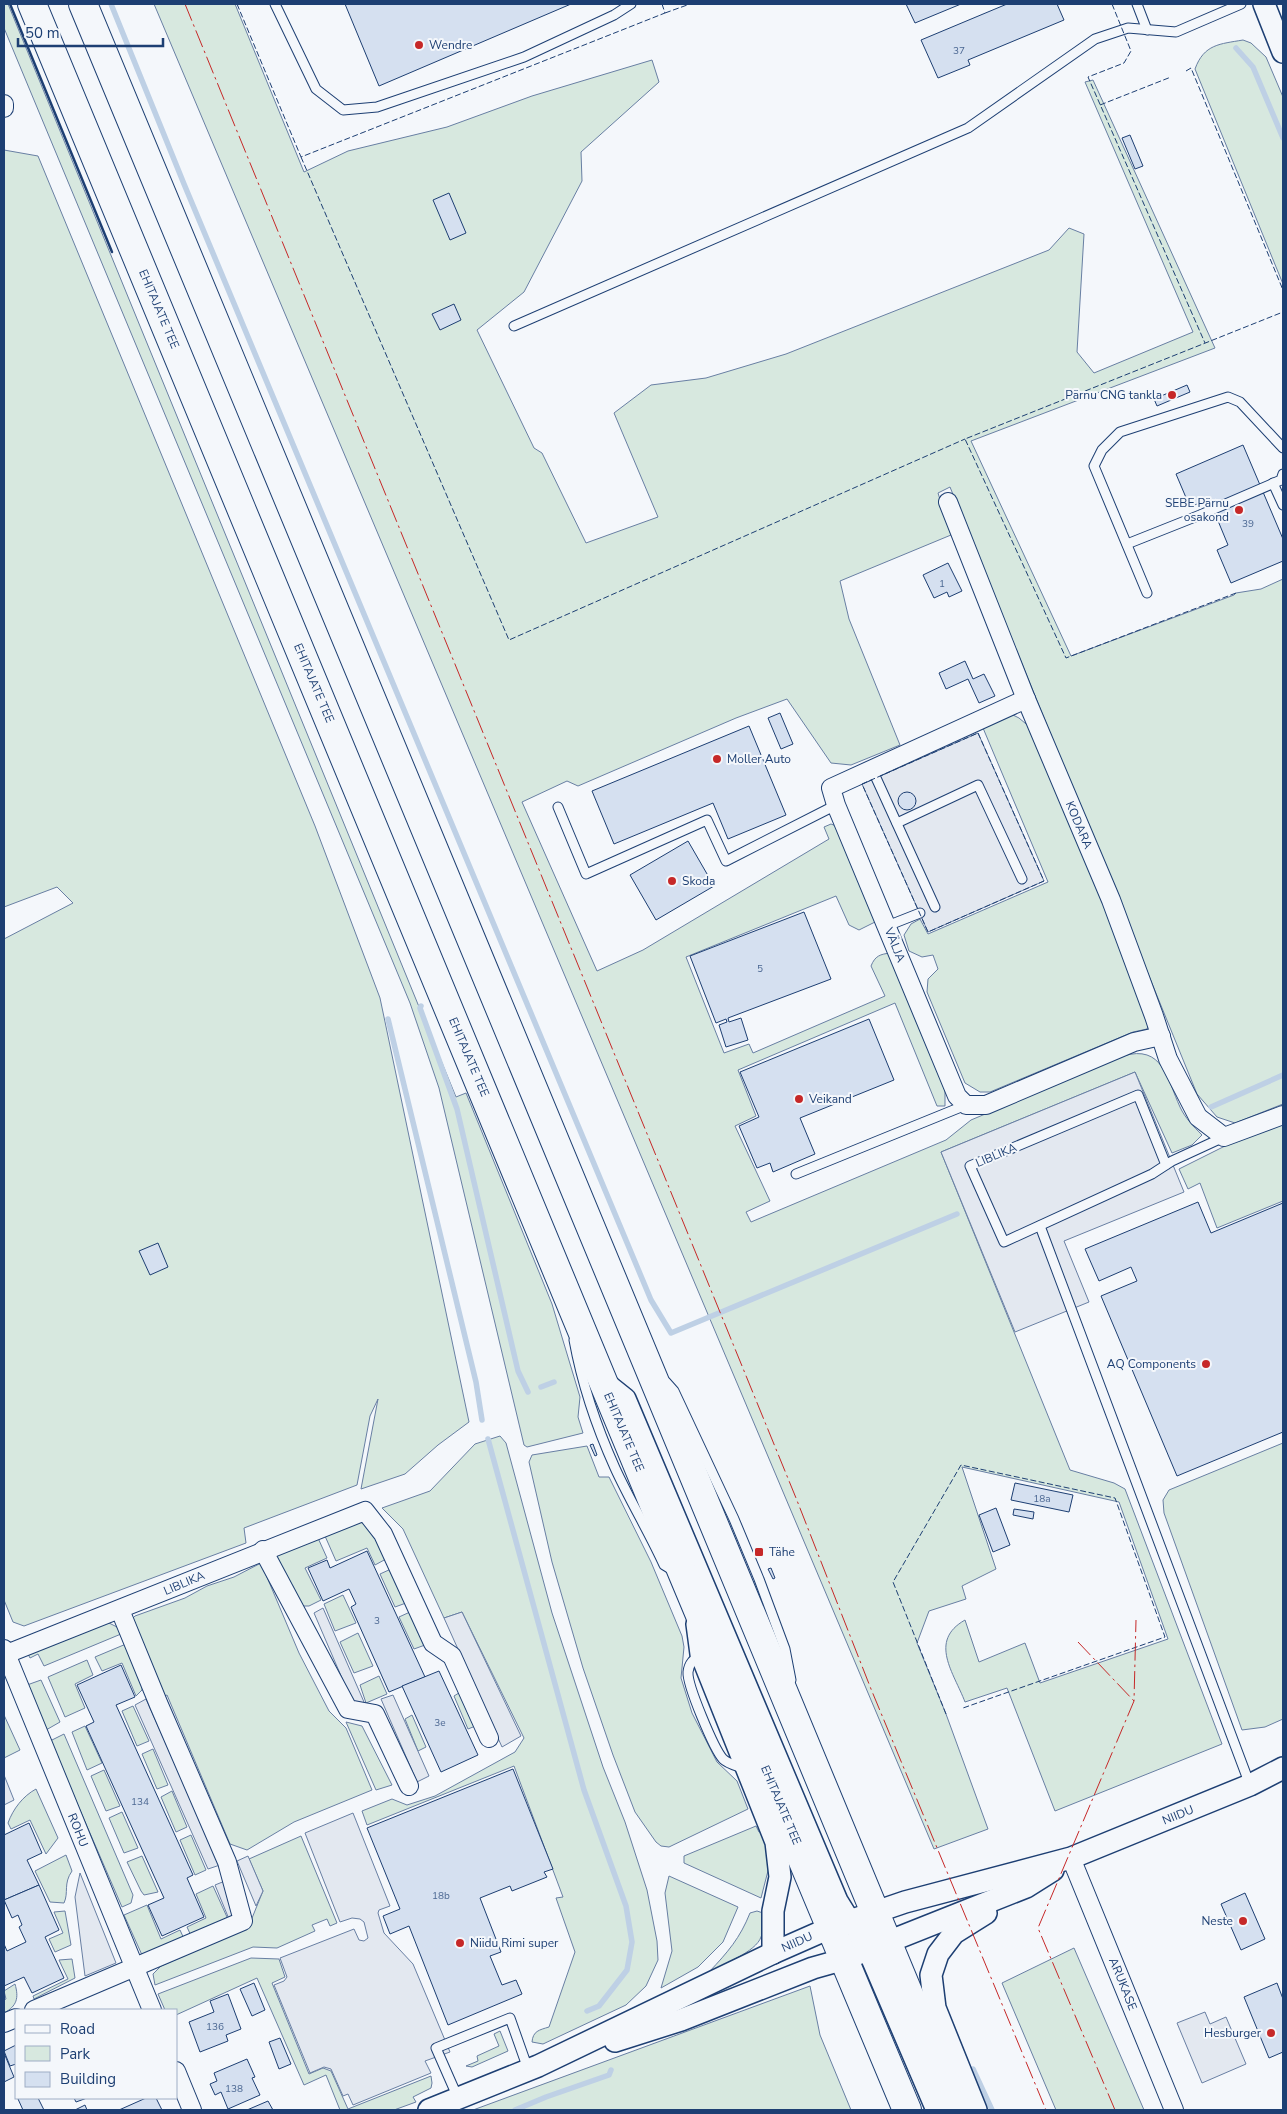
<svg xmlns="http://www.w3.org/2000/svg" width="1287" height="2114" font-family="'Nunito Sans',sans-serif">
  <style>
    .green { fill: #d7e8df; stroke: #687fa3 }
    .parking { fill: #e3e8f0; stroke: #687fa3 }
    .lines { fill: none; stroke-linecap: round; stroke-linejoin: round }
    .stream { stroke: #bed0e5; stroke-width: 5.5 }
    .building { fill: #d5e0f0; stroke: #1d3f73 }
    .service-casing { stroke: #1d3f73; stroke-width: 11 }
    .minor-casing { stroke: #1d3f73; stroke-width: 20 }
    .tertiary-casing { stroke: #1d3f73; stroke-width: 24 }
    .trunk-casing { stroke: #1d3f73; stroke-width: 30 }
    .service { stroke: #f4f7fb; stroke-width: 9 }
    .minor { stroke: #f4f7fb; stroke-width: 18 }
    .tertiary { stroke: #f4f7fb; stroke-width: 21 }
    .trunk { stroke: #f4f7fb; stroke-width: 28 }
    .fence { stroke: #1d3f73; stroke-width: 1; stroke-dasharray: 6 2.5; stroke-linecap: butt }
    .wall { stroke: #1d3f73; stroke-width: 2.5 }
    .power { stroke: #c62828; stroke-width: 1; stroke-dasharray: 18 4 2.5 4; stroke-linecap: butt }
    .poi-dot { fill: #c62828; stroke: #f4f7fb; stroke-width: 2 }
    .labels { text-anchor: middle; stroke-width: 4; stroke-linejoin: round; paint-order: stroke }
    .number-label { font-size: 10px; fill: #4b6792 }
    .poi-label { font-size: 12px; fill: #1d3f73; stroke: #f4f7fb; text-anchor: start }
    .street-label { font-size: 12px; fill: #1d3f73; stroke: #f4f7fb }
  </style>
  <rect width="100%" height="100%" fill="#f4f7fb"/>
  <g class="green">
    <polygon points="4,4 8,4 456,1097 466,1093 552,1304 580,1397 578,1417 583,1433 527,1447 524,1445 439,1088 410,1003 4,28"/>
    <path d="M154,4h81l69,168 44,-21 99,-24 85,-31 120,-36 7,22 -78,70 1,29 -58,111 -47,38 57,118 8,5 44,90 72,-26 -44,-104 37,-28 55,-7 80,-24 263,-104 20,-22 15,6 -7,118 17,21 99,-41 -108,-250 8,-2 122,268 -244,93 100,215 163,-61 2,-2 25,-4 22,-10v525l-48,19 -18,-6 -20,-23 -247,-607 -12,6 13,42 -111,46 9,38 51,126 -49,20 -20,-2 -44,-64 -51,19 -158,68 -11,-5 -45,21 75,169 46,-21 186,-111 -5,-12 7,-3 5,2 7,12 32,84 -16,8 -10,-5 -13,-29 -150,61 38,96 25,-9 4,9 132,-57 -14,-30c4,-10 9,-12 20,-13l54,138v15h-8l-42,-103 -157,67 18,46 -21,10 35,75 -24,11 5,10 195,-82 25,-20 152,-64c40,-12 44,23 57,51 5,11 14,20 22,28l-10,10 -20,8 -37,-81 -194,80 129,318 44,13 11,6 97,255 -167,67 -48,-123 -42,14c-11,-29 -37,-61 0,-82l14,42 46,-19 15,40 128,-44 -49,-137 -157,-35 34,102 -34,17 4,13 -37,12 -12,32 29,71 42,115 -54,20z"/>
    <path d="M1243,40l8,3 15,14 17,40v187l-88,-215c9,-25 25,-25 48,-29z"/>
    <polygon points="4,150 38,156 315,826 380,998 469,1422 438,1445 405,1474 361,1489 378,1399 370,1416 357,1485 244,1528 246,1543 24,1626 13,1622 4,1600 4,939 73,903 57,887 4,907"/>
    <polygon points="1011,714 1019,718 1032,729 1151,1020 1147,1029 1133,1032 990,1092 980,1092 965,1083 927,992 928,979 938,969 933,955 922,957 909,951 904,935 911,924 920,919 928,934 1048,882 983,728"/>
    <polygon points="1283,1124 1283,1201 1217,1228 1200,1183 1188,1189 1179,1169 1227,1145"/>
    <path d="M500,1436l6,7 46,170 51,154 22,55 22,68 10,51 1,19 -12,26 -20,19 -83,39 -11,-2c1,-11 7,-12 17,-15l26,-75 -19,-54 7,-1 -49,-131 -147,59 -5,-14 30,-12 15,6 28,-9 80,-44 9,-14 -62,-126 -18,6 -41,-89 -21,-21 48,-17 45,-47z"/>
    <polygon points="1283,1443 1283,1719 1265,1727 1242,1730 1164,1513 1163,1500 1169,1490"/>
    <polygon points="587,1446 599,1477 609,1477 651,1562 682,1636 684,1647 681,1678 692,1713 717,1762 737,1781 748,1809 669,1847 661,1846 656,1842 635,1812 613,1755 583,1668 552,1562 529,1462 532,1455"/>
    <polygon points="359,1521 368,1524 386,1559 375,1565 367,1548 336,1561 325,1536"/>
    <polygon points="318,1538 327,1558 305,1568 321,1600 309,1606 301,1606 277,1562 276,1556"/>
    <polygon points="261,1563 299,1653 329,1711 346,1728 372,1790 294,1822 247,1850 230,1844 167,1695 162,1697 131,1620 135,1616 185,1598 207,1586 234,1577"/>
    <polygon points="391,1569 406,1603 395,1607 380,1574"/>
    <polygon points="343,1595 356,1623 335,1631 324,1604"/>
    <polygon points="410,1612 425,1645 414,1649 399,1617"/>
    <polygon points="107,1622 117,1627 121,1634 44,1666 38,1654 30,1658 28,1654"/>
    <polygon points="358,1633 373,1666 354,1673 340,1642"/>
    <polygon points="126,1644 143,1683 142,1690 136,1696 122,1663 102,1671 95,1657"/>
    <polygon points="87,1660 93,1675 75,1684 85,1708 65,1717 48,1677"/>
    <polygon points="379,1676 387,1694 366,1703 360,1685"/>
    <polygon points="41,1680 60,1722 46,1730 27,1685"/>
    <polygon points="462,1691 478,1725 468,1729 454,1696"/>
    <polygon points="133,1706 149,1741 137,1746 122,1711"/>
    <polygon points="4,1715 20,1750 4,1758"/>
    <polygon points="412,1715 426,1747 418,1751 405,1719"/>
    <polygon points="346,1722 362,1726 392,1785 376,1790"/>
    <polygon points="85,1726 102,1763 87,1770 72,1732"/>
    <polygon points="64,1734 133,1895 131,1903 122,1907 50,1741"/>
    <polygon points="153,1749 168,1785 157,1789 142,1754"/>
    <polygon points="104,1770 120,1806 106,1811 91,1776"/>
    <path d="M36,1789l22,49 -12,16 -16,-34 -19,9 -3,-6c5,-14 15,-27 28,-34z"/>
    <polygon points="172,1791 187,1827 176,1832 161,1797"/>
    <polygon points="122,1812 138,1848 124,1853 109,1818"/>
    <polygon points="756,1826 759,1832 763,1831 770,1863 761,1898 684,1863 684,1856"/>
    <polygon points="191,1835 206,1870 195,1875 180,1840"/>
    <polygon points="301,1836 337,1923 330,1926 327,1919 312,1925 315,1931 277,1948 253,1947 155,1985 153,1974 161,1966 248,1928 263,1891 249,1859"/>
    <path d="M66,1855l6,16c-9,13 -3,21 -8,32l-14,-1 -15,-31z"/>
    <polygon points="142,1856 158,1892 144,1895 141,1891 127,1862"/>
    <polygon points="669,1876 738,1907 723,1942 698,1967 661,1988 672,1951 665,1893"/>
    <polygon points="213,1886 227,1917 226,1920 192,1938 187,1927 206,1918 196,1894"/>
    <polygon points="147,1905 161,1939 180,1930 185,1941 142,1955 124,1915"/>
    <polygon points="65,1911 71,1945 55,1952 49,1939 63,1933 54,1912"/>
    <path d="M757,1911l6,2c0,8 1,17 -2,24 -5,15 -38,27 -52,35 19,-20 31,-34 41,-59z"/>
    <polygon points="1074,1948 1144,2110 1056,2110 1002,1983"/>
    <polygon points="251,1958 279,1959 285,1977 272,1983 309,2074 323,2068 331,2071 348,2109 431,2076 432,2083 431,2088 413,2097 416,2102 394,2110 340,2110 326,2075 304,2085 257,1978 176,2015 176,2010 165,2010 158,1994"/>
    <polygon points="72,1959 75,1978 34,1999 33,1996 68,1979 59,1960"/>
    <path d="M15,1984c4,14 2,22 -11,29v-13l2,-1 -2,-8z"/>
    <polygon points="810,1986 820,2035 851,2110 473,2110"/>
    <polygon points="500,2031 508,2051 472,2067 466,2066 478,2061 477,2056 499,2046 494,2034"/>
  </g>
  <g class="parking">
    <polygon points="978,733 1044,881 928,932 862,784"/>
    <polygon points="1135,1072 1184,1192 1064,1241 1089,1302 1015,1332 941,1152"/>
    <polygon points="323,1608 364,1702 354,1706 314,1613"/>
    <polygon points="462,1612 521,1736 502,1747 444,1618"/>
    <polygon points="393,1695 429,1776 417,1782 381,1699"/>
    <polygon points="146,1699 220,1865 208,1869 135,1705"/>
    <polygon points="4,1775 14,1800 4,1805"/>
    <polygon points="353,1813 390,1906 379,1910 378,1913 384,1933 413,1964 450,2052 425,2061 431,2073 353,2105 348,2094 343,2096 331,2069 324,2067 310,2073 274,1985 284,1981 287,1977 280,1958 354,1929 359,1940 364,1941 368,1938 364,1922 360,1919 352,1918 340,1922 305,1833"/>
    <polygon points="248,1856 263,1891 256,1906 237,1861"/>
    <polygon points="80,1873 116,1963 85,1976 75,1897"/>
    <polygon points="225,1881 239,1915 229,1919 215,1885"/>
    <polygon points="1205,2012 1210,2024 1226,2017 1246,2064 1202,2083 1177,2023"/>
  </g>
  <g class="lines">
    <g class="stream">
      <polyline points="111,4 184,184 651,1300 671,1333 957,1214"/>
      <polyline points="1236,48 1253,67 1283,138"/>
      <polyline points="421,1006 420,1008 457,1109 518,1371 528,1392"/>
      <polyline points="388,1019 476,1382 482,1420"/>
      <polyline points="1211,1107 1283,1075"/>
      <polyline points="541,1387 554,1382"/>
      <polyline points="488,1439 584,1790 626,1906 632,1942 627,1970 599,2006 587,2011"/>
      <polyline points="973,2069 992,2110"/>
      <polyline points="515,2110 546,2097 609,2075 611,2070"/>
    </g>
  </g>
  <g class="building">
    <polygon points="345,4 571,4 379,86"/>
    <polygon points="906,4 961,4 915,23"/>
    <polygon points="1007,4 1057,4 1064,20 968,60 970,65 938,78 921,40"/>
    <polygon points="1130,135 1143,166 1135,169 1122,138"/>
    <polygon points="449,193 466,233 450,240 433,200"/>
    <polygon points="454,304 461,320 440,330 432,314"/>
    <polygon points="1187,385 1190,392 1157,406 1154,399"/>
    <polygon points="1243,445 1283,539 1283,561 1231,583 1217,550 1228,545 1209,499 1190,507 1176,474"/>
    <polygon points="948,563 962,591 949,597 947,592 934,598 923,575"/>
    <polygon points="965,661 973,679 984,674 995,696 979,703 968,679 946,689 939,673"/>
    <polygon points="780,713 793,744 781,749 768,718"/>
    <polygon points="749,726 786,815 728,839 713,803 614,844 592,791"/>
    <circle cx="907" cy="801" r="9"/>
    <polygon points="688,841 714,886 656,920 630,875"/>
    <polygon points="804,912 831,979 728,1018 729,1022 741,1018 748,1040 726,1047 719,1025 727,1022 726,1019 716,1023 690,956"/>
    <polygon points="869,1019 894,1080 800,1118 815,1154 773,1172 770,1163 757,1168 739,1126 759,1117 740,1072"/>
    <polygon points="1198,1202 1211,1233 1283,1203 1283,1432 1177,1476 1101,1296 1137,1281 1131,1267 1099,1281 1085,1249"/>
    <polygon points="158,1243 168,1267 150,1275 139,1251"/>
    <polygon points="593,1444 597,1455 595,1456 590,1445"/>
    <polygon points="1015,1483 1073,1495 1069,1512 1011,1500"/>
    <polygon points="996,1508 1010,1545 993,1552 979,1515"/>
    <polygon points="1014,1509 1034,1512 1033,1519 1013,1515"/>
    <polygon points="367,1551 425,1677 389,1692 351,1607 356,1604 349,1589 323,1601 308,1568 327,1560 330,1568"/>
    <polygon points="771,1568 775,1578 773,1579 768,1569"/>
    <polygon points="121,1665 135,1697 116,1705 193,1875 187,1878 204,1917 162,1936 148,1905 164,1898 86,1726 94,1722 77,1685"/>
    <polygon points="439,1671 478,1755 441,1772 402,1686"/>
    <polygon points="513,1769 553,1869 544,1872 547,1877 512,1891 510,1886 480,1898 501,1952 490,1956 502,1985 516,1980 522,1994 448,2025 409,1926 390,1934 383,1916 400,1909 367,1828"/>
    <polygon points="29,1823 42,1853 27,1860 39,1885 4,1900 4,1835"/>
    <polygon points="39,1885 59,1930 45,1937 64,1978 32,1993 24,1977 4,1986 4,1944 7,1951 26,1942 19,1927 22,1925 18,1915 12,1918 4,1900"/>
    <polygon points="1245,1893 1265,1939 1241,1950 1221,1904"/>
    <polygon points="254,1983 265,2010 252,2016 240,1989"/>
    <polygon points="1277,1983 1283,1999 1283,2052 1269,2058 1244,1997"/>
    <polygon points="228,1994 241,2029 226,2035 228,2041 200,2052 189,2022 214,2012 210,2001"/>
    <polygon points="280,2038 291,2064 279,2069 269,2042"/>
    <polygon points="16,2045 16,2064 10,2066 4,2051"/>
    <polygon points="4,2053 14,2077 4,2082"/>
    <polygon points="247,2059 255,2077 252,2078 260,2095 228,2109 221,2092 215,2095 210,2084 217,2081 214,2073"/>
    <polygon points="21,2098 38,2098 44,2110 23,2110 18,2099"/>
    <polygon points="74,2098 87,2098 76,2102"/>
    <polygon points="146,2098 156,2098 162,2110 119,2110"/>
    <polygon points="268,2101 273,2110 247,2110"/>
    <polygon points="85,2105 87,2110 75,2110"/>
  </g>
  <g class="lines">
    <g class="service-casing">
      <g id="service">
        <polyline points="275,4 316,89 343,110 377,107 524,57 614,15 631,4"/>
        <polyline points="1137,4 1147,30"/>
        <polyline points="514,326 968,128 1095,39 1128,28 1176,32 1241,4"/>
        <polyline points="1273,483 1283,505"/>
        <polyline points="1127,544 1200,515 1281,480 1283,474"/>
        <polyline points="1147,593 1094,466 1102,450 1120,432 1228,397 1240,402 1283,448"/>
        <polyline points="872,769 935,907"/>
        <polyline points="558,807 586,874 707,820 726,861 836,805"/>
        <polyline points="897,823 978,785 1022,879"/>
        <polyline points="887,926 920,913"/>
        <polyline points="1166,1165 1138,1095 970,1166 1004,1242 1152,1174 1172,1161 1224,1137"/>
        <polyline points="796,1174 966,1105"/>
        <polyline points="1040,1226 1250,1785"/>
        <path d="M574,1340c8,44 23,88 41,128 15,33 34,64 49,97l10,6"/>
        <polyline points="666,1382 674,1391 734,1519 759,1579 785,1649 791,1680"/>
        <path d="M701,1654c-8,6 -12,9 -13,18 -1,13 26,77 35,87 5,5 15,7 22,10"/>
        <polyline points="458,2098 436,2048 510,2018 528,2069"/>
      </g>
    </g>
    <g class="minor-casing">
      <g id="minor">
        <polyline points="4,104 4,108"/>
        <polyline points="948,502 1026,699 1111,900 1154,1016 1168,1059 1198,1117 1224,1137 1283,1115"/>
        <polyline points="1026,699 831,788 836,805 957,1096 966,1105 986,1105 1134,1042 1161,1036"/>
        <polyline points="263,1550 348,1709 375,1714 409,1786"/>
        <polyline points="4,1649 152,2010"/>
        <polyline points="4,1655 365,1511 383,1534 433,1643 452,1656 489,1738"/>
        <polyline points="1071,1858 1174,2110"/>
        <polyline points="34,2010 243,1921 227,1862 159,1705 120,1610"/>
        <polyline points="4,2023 16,2018"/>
        <polyline points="176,2071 192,2110"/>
      </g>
    </g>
    <g class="tertiary-casing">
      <g id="tertiary">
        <polyline points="1264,4 1283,52"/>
        <polyline points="610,1387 625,1399 837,1901 850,1922 877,1946"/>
        <polyline points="697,1624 701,1654 776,1842 780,1877 773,1911 773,1953"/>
        <polyline points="857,1940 868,1949 937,2110"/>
        <polyline points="615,2041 681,2020 813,1968 845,1959 1026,1887 1053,1870"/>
        <polyline points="429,2110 538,2066 773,1953 832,1927 905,1902 1071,1858 1250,1785 1283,1768"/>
        <polyline points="976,2110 935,2008 931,1975 938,1954 954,1933 986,1913"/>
      </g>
    </g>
    <g class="trunk-casing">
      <g id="trunk">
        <polyline points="32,4 684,1577 907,2110"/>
        <polyline points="83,4 957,2110"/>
      </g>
    </g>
    <use href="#service" class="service"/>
    <use href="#minor" class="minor"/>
    <use href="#tertiary" class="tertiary"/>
    <use href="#trunk" class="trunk"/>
    <g class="fence">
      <polyline points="237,4 301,157 665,13 662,4"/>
      <polyline points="1112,4 1131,51 1124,63 1088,77 1205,343"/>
      <polyline points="665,13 690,4"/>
      <polyline points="1186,71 1191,68 1283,290"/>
      <polyline points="1100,105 1171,77"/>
      <polyline points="301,157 509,640 965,439"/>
      <polyline points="1236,593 1066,658 965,439 1283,312"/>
      <polygon points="978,733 1044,881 928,932 862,784"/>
      <polyline points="946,1714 893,1582 961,1465 1115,1498 1165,1637 963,1708"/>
    </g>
    <polyline class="wall" points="10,4 112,252"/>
    <g class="power">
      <polyline points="185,4 796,1498 871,1689 1046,2110"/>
      <polyline points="1078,1642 1134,1701"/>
      <polyline points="1115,2110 1038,1928 1134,1701 1136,1620"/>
    </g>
  </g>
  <g class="poi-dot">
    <circle cx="419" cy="45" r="5"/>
    <circle cx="1172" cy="395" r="5"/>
    <circle cx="1239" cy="510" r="5"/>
    <circle cx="717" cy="759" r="5"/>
    <circle cx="672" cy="881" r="5"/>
    <circle cx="799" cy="1099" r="5"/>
    <circle cx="1206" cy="1364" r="5"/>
    <rect x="754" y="1547" width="10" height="10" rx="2.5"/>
    <circle cx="1243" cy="1921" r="5"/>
    <circle cx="460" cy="1943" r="5"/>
    <circle cx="1271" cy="2033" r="5"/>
  </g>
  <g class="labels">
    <g class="number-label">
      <text x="959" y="54">37</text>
      <text x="1248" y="527">39</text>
      <text x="942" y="587">1</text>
      <text x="760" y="972">5</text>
      <text x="1042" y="1502">18a</text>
      <text x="377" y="1624">3</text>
      <text x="440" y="1726">3e</text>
      <text x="140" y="1805">134</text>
      <text x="441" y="1899">18b</text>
      <text x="215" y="2030">136</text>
      <text x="234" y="2092">138</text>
    </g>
    <g class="poi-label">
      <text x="429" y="49">Wendre</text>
      <text x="1162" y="399" text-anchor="end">Pärnu CNG tankla</text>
      <text x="1229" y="507" text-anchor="end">SEBE Pärnu<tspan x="1229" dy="14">osakond</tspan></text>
      <text x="727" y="763">Moller Auto</text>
      <text x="682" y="885">Skoda</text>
      <text x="809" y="1103">Veikand</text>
      <text x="1196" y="1368" text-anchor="end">AQ Components</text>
      <text x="769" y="1556">Tähe</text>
      <text x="1233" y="1925" text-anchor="end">Neste</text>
      <text x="470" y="1947">Niidu Rimi super</text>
      <text x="1261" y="2037" text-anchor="end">Hesburger</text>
    </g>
    <g class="street-label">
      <text transform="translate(159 309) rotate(67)" y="4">EHITAJATE TEE</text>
      <text transform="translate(314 683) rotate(67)" y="4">EHITAJATE TEE</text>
      <text transform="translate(1079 825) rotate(67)" y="4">KODARA</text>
      <text transform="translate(895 945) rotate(68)" y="4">VÄLJA</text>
      <text transform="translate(469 1057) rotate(67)" y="4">EHITAJATE TEE</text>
      <text transform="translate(996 1155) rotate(-23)" y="4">LIBLIKA</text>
      <text transform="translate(624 1432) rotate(67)" y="4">EHITAJATE TEE</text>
      <text transform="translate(184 1583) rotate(-23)" y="4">LIBLIKA</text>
      <text transform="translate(781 1805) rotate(67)" y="4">EHITAJATE TEE</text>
      <text transform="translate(1178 1815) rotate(-22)" y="4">NIIDU</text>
      <text transform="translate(78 1830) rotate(68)" y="4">ROHU</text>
      <text transform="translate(797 1942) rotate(-24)" y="4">NIIDU</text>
      <text transform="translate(1123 1984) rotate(68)" y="4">ARUKASE</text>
    </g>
  </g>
  <rect width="1287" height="2114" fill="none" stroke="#1d3f73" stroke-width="10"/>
  <rect x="15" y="2009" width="162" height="90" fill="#f4f7fb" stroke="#9eadc5"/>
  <rect x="25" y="2025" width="25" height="8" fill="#f4f7fb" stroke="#9eadc5"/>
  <text x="60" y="2034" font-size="15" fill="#1d3f73">Road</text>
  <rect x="25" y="2046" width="25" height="15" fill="#d7e8df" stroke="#9eadc5"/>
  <text x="60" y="2059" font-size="15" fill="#1d3f73">Park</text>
  <rect x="25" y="2072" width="25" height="15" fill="#d5e0f0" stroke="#9eadc5"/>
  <text x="60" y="2084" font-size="15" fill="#1d3f73">Building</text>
  <path d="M18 38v8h145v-8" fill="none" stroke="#1d3f73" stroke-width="2.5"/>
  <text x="25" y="38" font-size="15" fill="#1d3f73" stroke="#f4f7fb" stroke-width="4" paint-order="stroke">50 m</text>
</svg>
